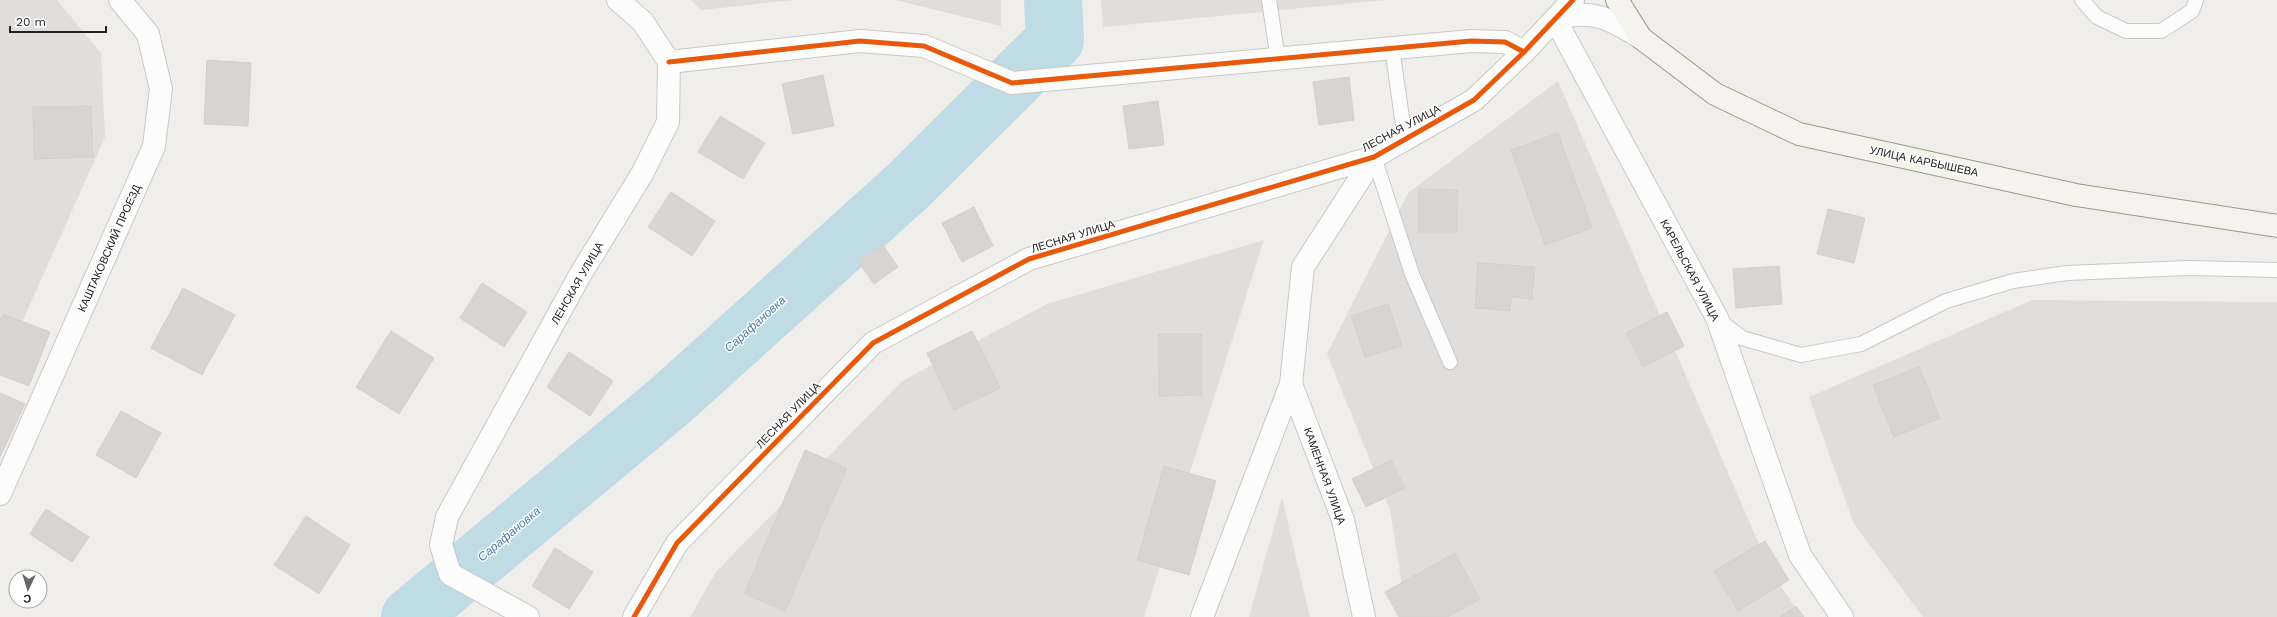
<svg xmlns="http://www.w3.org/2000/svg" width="2277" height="617" font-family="'Work Sans',sans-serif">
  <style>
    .residential { fill: #dfdedc }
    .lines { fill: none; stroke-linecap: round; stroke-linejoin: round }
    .river { stroke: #bfdbe3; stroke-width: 58 }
    .building { fill: #d7d4d2; stroke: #d3d0cc }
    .lane-casing { stroke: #c9c8c7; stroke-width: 16 }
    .street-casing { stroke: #c9c8c7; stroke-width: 24 }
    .secondary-casing { stroke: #999a82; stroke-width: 24 }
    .lane { stroke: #fdfcfc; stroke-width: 14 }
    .street { stroke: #fdfcfc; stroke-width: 22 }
    .secondary { stroke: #f4f4ed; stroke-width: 22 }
    .cycleway-casing { stroke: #fff; stroke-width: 8 }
    .cycleway { stroke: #e8590c; stroke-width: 5 }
    .labels { text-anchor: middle; stroke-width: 3; stroke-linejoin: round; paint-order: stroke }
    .street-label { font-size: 11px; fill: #222; stroke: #fff }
    .water-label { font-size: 12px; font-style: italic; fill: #4a7aab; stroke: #fff }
  </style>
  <rect width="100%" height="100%" fill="#f0eeeb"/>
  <g class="residential">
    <polygon points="0,0 57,0 101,53 105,137 0,371"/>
    <polygon points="691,0 794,0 701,10"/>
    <polygon points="895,0 1001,0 1001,26"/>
    <polygon points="1101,0 1387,0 1103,27"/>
    <polygon points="1558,81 1772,574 1802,617 1407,617 1390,510 1327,354 1408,193"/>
    <polygon points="1264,240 1144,617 690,617 716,572 902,381 1047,304"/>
    <polygon points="2032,300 2277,302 2277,617 1923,617 1854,524 1809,397"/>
    <polygon points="1282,498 1310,617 1249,617"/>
  </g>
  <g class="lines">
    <polyline class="river" points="410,617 671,400 909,185 1055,40 1053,0"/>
  </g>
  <g class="building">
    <polygon points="207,60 251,63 248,126 204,124"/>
    <polygon points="823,75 834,126 793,134 782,84"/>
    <polygon points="1349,77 1354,120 1319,125 1313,82"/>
    <polygon points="1158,101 1164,145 1129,149 1123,106"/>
    <polygon points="91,106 93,157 34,159 33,107"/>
    <polygon points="720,116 765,143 743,179 698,152"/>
    <polygon points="1558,133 1592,228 1545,245 1511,150"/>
    <polygon points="1419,189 1458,190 1457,232 1418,232"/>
    <polygon points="671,192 715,221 692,256 648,227"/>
    <polygon points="974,207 993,246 962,262 942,223"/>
    <polygon points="1828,209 1865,218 1854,263 1817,254"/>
    <polygon points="883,245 898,267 874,284 858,261"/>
    <polygon points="1478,263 1535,267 1532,299 1511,297 1510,311 1475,308"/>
    <polygon points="1779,266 1782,304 1736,308 1733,269"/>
    <polygon points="482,283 527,312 504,347 460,318"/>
    <polygon points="183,288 235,315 202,375 151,348"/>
    <polygon points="1388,304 1402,346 1365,357 1351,316"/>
    <polygon points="1667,312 1684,346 1643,367 1626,333"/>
    <polygon points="3,314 50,332 29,386 0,375 0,320"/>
    <polygon points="391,331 434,358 399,414 356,387"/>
    <polygon points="972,331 1000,388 954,410 927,353"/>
    <polygon points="1158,334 1202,334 1202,395 1159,396"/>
    <polygon points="569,352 613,381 590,416 547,387"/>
    <polygon points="1919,367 1940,418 1894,437 1873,385"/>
    <polygon points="0,393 25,404 0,457"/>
    <polygon points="121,411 161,433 136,478 96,455"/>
    <polygon points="805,450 847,468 785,611 744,594"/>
    <polygon points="1391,460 1405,488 1366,507 1352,479"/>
    <polygon points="1164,466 1216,481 1189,575 1137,560"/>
    <polygon points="46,509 89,537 72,562 30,534"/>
    <polygon points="306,516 350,545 319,594 274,565"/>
    <polygon points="1765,541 1789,580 1738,611 1714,571"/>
    <polygon points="555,548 593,572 569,609 532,586"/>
    <polygon points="1455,553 1480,599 1447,617 1399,617 1385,592"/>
    <polygon points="1796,606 1804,617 1780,617"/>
  </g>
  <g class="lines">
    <g class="lane-casing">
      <g id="lane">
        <polyline points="1269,0 1278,59"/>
        <polyline points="2082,0 2097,17 2126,31 2161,31 2192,11 2196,0"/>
        <polyline points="1392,48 1405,139"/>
        <polyline points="1374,157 1412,274 1450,362"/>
        <polyline points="1719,320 1742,338 1801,355 1861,344 1946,301 2013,281 2067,273 2188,268 2277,270"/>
      </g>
    </g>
    <g class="street-casing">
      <g id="street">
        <path d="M1641,38c-30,-19 -49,-30 -86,-19l162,299 83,237 42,62"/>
        <polyline points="669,62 860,41 924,46 1012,83 1471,41 1505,42 1524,52"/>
        <polyline points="1291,384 1343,520 1364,617"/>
        <polyline points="0,494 154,146 161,89 148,34 120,0"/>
        <polyline points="528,617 450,574 441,545 447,517 580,275 642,174 668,122 669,62 643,22 618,0"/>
        <polyline points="634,617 677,543 873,343 1029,259 1374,157 1474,100 1524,52 1573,0"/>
        <polyline points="1202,617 1291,384 1303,267 1374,157"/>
      </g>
    </g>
    <g class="secondary-casing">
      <polyline id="secondary" points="1617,0 1641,38 1715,94 1799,134 2076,195 2277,226"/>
    </g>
    <use href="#lane" class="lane"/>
    <use href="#street" class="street"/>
    <use href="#secondary" class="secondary"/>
    <g class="cycleway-casing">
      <g id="cycleway">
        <polyline points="669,62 860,41 924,46 1012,83 1471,41 1505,42 1524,52"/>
        <polyline points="634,617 677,543 873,343 1029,259 1374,157 1474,100 1524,52 1573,0"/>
      </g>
    </g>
    <use href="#cycleway" class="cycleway"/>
  </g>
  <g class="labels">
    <g class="street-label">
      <text transform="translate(1401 128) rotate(-28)" y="4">ЛЕСНАЯ УЛИЦА</text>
      <text transform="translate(1924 161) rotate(12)" y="4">УЛИЦА КАРБЫШЕВА</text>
      <text transform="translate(1073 236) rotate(-17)" y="4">ЛЕСНАЯ УЛИЦА</text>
      <text transform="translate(109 248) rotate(-66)" y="4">КАШТАКОВСКИЙ ПРОЕЗД</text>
      <text transform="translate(1690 270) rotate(62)" y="4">КАРЕЛЬСКАЯ УЛИЦА</text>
      <text transform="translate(577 283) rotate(-60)" y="4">ЛЕНСКАЯ УЛИЦА</text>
      <text transform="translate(788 415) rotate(-46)" y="4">ЛЕСНАЯ УЛИЦА</text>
      <text transform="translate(1325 476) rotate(70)" y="4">КАМЕННАЯ УЛИЦА</text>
    </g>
    <g class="water-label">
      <text transform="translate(755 324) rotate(-42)" y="4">Сарафановка</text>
      <text transform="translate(509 534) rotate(-40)" y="4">Сарафановка</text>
    </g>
  </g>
  <g transform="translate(28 589) rotate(184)"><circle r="19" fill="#ffffff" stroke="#a7a7a7"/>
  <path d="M0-3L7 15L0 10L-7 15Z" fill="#6a6968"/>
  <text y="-6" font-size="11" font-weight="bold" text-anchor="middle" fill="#222222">С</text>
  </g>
  <path d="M10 26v6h96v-6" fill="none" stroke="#222222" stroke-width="2"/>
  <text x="16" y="26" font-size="12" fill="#222222" stroke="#ffffff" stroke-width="3" paint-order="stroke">20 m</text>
</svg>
